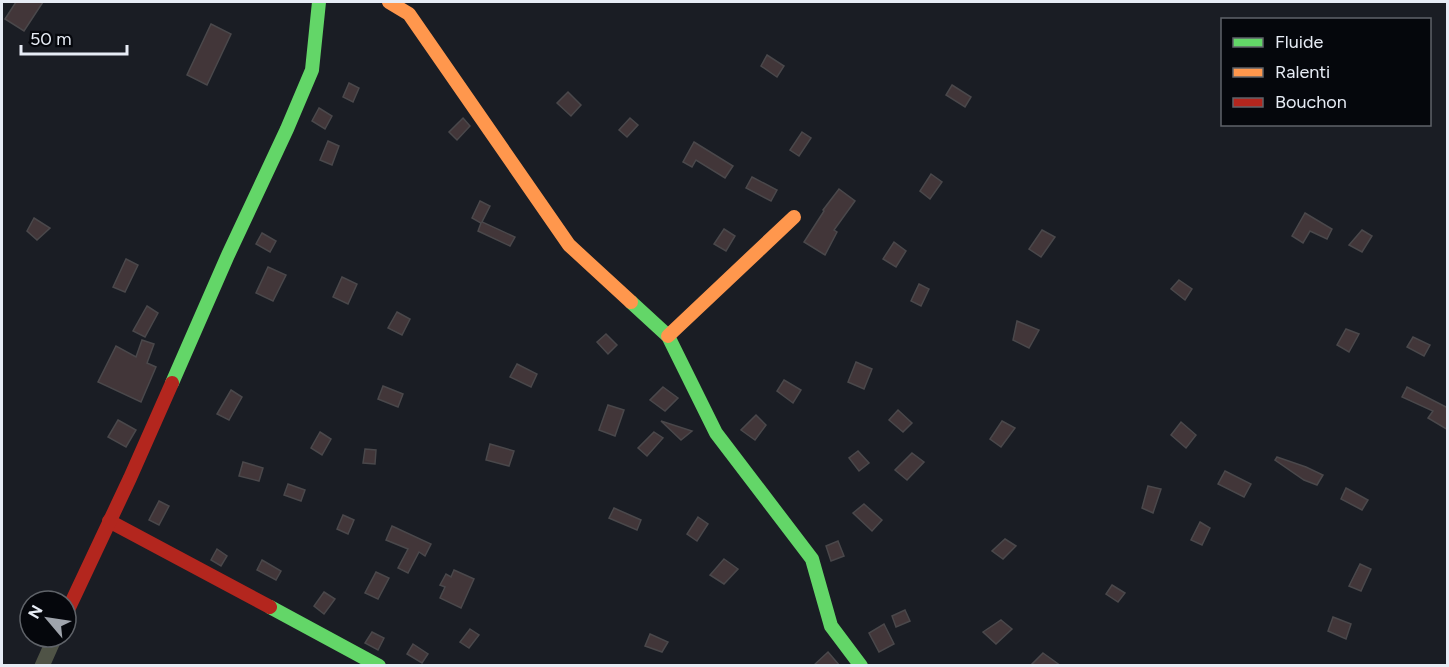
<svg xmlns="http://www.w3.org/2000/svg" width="1449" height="667" font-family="Figtree,sans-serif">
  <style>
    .building { fill: #423639; stroke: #4a484b; stroke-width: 1.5 }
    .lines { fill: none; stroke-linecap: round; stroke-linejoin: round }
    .street { stroke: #4f5346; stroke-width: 15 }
    .fast { stroke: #63d668; stroke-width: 14 }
    .slow { stroke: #ff974d; stroke-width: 14 }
    .jam { stroke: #b3261e; stroke-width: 14 }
  </style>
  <rect width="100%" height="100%" fill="#1a1d24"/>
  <g class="building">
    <polygon points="16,2 43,2 24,31 5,19"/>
    <polygon points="211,24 231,34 207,85 187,75"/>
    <polygon points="767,55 784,66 777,77 761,66"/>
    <polygon points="349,83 359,88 353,102 343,97"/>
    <polygon points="952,85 971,97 965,107 946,95"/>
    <polygon points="568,92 581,105 571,116 557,103"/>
    <polygon points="319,108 332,116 325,129 312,121"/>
    <polygon points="463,118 470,126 457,140 449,132"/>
    <polygon points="630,118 638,125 627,137 619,130"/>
    <polygon points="802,132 811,138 799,156 790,150"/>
    <polygon points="328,141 339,146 332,165 320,160"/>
    <polygon points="694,142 733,166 725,178 696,160 692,167 683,162"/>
    <polygon points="931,174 942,182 930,199 920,191"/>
    <polygon points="752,177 777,190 771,201 746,188"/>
    <polygon points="839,189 855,201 834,230 837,232 825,255 804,242 824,211 823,210"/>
    <polygon points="480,201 490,206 482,222 515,237 510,246 478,231 481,223 472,218"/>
    <polygon points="1305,213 1332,229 1327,239 1310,231 1303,243 1292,236"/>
    <polygon points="34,218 50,228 37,240 27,231"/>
    <polygon points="724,229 735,236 726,251 714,244"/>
    <polygon points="1042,230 1055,237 1041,257 1029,249"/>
    <polygon points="1362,230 1372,236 1362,252 1349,245"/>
    <polygon points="262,233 276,241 270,252 256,244"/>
    <polygon points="894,242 906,251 896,267 883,259"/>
    <polygon points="126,259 138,265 125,292 113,287"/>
    <polygon points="268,267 286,275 273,301 256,293"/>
    <polygon points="342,277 357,284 348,304 333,297"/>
    <polygon points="1179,280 1192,289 1185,300 1171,289"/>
    <polygon points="919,284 929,289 921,306 911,301"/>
    <polygon points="147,306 158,313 145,337 133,331"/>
    <polygon points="397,312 410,319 402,335 388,328"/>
    <polygon points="1017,321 1039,330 1029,348 1013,340"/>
    <polygon points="1346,329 1359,334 1349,352 1337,345"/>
    <polygon points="606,334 617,345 608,354 597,342"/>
    <polygon points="1413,337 1430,345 1424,356 1407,347"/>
    <polygon points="142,340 154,344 147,363 156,367 141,402 98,382 116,346 136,357"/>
    <polygon points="856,362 872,369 864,389 848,382"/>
    <polygon points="517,364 537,374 531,387 510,377"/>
    <polygon points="784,380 801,390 793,403 777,391"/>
    <polygon points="383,386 403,394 398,407 378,399"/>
    <polygon points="663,387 678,398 665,411 650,400"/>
    <polygon points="1407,387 1448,408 1448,430 1428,418 1433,411 1402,397"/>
    <polygon points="231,390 242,397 229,420 217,414"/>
    <polygon points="608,405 624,410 615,436 599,430"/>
    <polygon points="898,410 912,423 903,432 889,420"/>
    <polygon points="756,415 766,425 755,440 741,430"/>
    <polygon points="118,420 136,430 126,447 108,437"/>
    <polygon points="661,421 692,431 681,440"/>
    <polygon points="1002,421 1015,428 1001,447 990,439"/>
    <polygon points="1181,422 1196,435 1186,448 1171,435"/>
    <polygon points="320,432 331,439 322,455 311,448"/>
    <polygon points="654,432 663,438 647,456 638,448"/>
    <polygon points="490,444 514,451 509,466 486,460"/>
    <polygon points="365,449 376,450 375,464 363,463"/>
    <polygon points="858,451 869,463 859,471 849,458"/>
    <polygon points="912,453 924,462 907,480 895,470"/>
    <polygon points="1277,457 1306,467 1323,475 1317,485 1304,480 1275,460"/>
    <polygon points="243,462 263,468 259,481 239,476"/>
    <polygon points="1225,471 1251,484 1244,497 1218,484"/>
    <polygon points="288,484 305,490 301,501 284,495"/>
    <polygon points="1148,486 1161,489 1153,513 1142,508"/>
    <polygon points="1346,488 1368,500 1362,510 1341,499"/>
    <polygon points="159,501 169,506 159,525 149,520"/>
    <polygon points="864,504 882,520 872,531 853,513"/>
    <polygon points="614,508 641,520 637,530 609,518"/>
    <polygon points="343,515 354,520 348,534 337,529"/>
    <polygon points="698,517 708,524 697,541 687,534"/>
    <polygon points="1200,522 1210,528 1202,545 1191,540"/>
    <polygon points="392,526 431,544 425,556 419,552 408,573 398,568 408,549 386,540"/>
    <polygon points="1005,539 1016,546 1003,559 992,551"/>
    <polygon points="838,541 844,556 831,561 826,546"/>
    <polygon points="217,549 227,556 221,566 211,560"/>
    <polygon points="724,559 738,569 724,584 710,575"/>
    <polygon points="262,560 281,571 276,580 257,570"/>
    <polygon points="1360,564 1371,569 1361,591 1349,586"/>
    <polygon points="454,570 474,579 461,608 440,598 445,587 440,585 446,574 451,577"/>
    <polygon points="376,572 389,578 378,599 365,593"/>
    <polygon points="1112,585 1125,593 1118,602 1106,594"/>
    <polygon points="324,592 335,599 324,614 314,606"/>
    <polygon points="905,610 910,621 896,627 892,616"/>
    <polygon points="1333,617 1351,624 1346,639 1328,631"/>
    <polygon points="1001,620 1012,629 996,644 983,632"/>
    <polygon points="884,624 894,644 879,652 869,633"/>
    <polygon points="470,629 479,635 469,648 460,642"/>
    <polygon points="372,632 384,638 378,650 365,643"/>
    <polygon points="650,634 668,642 662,652 645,646"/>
    <polygon points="413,644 428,654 422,663 407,654"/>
    <polygon points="828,652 840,666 813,666"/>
    <polygon points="1043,653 1061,666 1030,666"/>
  </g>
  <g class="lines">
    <polyline class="street" points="42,666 55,637"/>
    <g class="fast">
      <polyline points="631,302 668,336 716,433 812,559 831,626 861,666"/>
      <polyline points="172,383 228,255 287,129 312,70 319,2"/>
      <polyline points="270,607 379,666"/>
    </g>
    <g class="slow">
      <polyline points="389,2 409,14 569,245 631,302"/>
      <polyline points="668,336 794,217"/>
    </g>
    <g class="jam">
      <polyline points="109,521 270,607"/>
      <polyline points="66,614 130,478 172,383"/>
    </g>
  </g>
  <rect width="1449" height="667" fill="none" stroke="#e7ecf5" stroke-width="6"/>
  <rect x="1221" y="18" width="210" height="108" fill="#05070c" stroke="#5f6369" stroke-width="1.5"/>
  <rect x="1233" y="38" width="30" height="9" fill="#63d668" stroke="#5f6369" stroke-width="1.5"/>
  <text x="1275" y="48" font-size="18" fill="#e7ecf5">Fluide</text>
  <rect x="1233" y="68" width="30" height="9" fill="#ff974d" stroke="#5f6369" stroke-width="1.5"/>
  <text x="1275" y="78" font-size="18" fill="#e7ecf5">Ralenti</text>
  <rect x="1233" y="98" width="30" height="9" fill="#b3261e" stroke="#5f6369" stroke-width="1.5"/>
  <text x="1275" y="108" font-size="18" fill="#e7ecf5">Bouchon</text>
  <g transform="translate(48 619) rotate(299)"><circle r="28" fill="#05070c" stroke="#5f6369" stroke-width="1.5"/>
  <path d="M0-4.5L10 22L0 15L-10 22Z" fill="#9fa4ac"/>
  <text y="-9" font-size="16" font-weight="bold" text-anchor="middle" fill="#e7ecf5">N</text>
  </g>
  <path d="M21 45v9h106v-9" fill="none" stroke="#e7ecf5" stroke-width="3"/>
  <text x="30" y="45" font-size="18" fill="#e7ecf5" stroke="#05070c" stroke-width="4.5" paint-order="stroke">50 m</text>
</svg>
